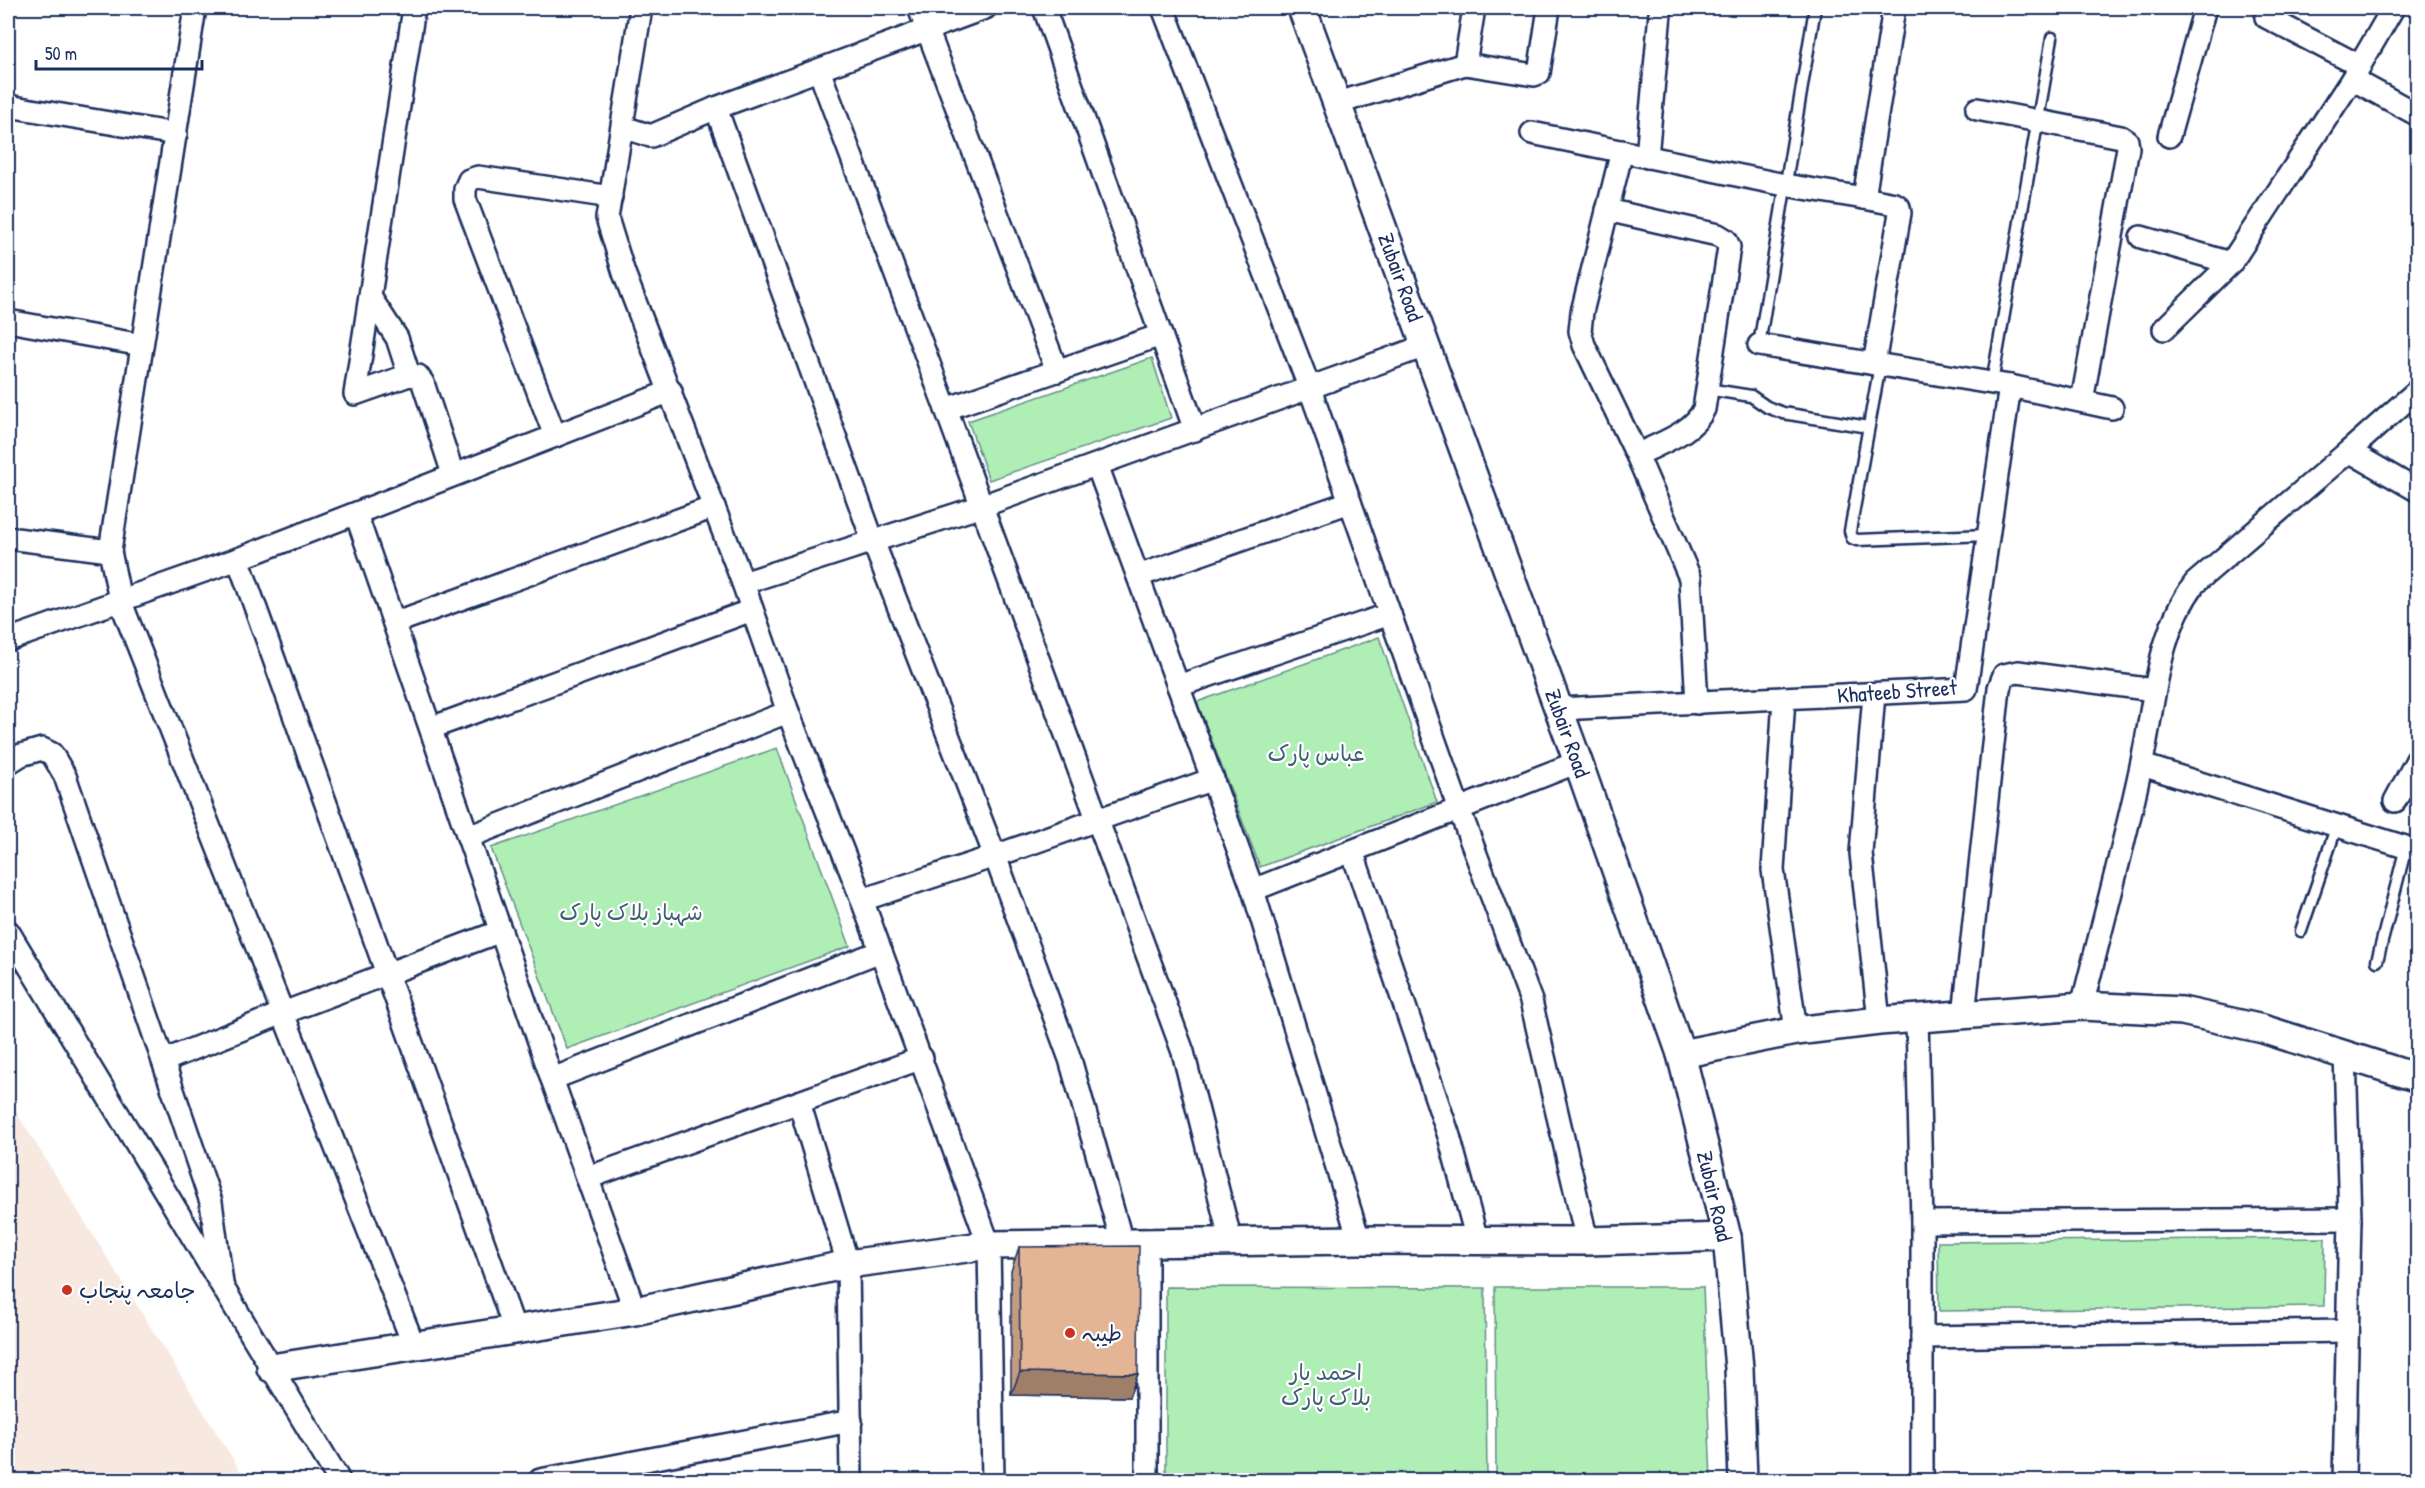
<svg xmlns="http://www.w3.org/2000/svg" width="2425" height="1488" font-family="'Patrick Hand','Playpen Sans Arabic',sans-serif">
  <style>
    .built { fill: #f7e9df }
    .green { fill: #afeeb4; stroke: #658e89; stroke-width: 1.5 }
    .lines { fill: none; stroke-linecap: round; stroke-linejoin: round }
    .service-casing { stroke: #1b2f5e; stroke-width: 15 }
    .minor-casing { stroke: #1b2f5e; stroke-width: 26 }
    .tertiary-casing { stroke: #1b2f5e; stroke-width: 32 }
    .service { stroke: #fff; stroke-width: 10 }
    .minor { stroke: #fff; stroke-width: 21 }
    .tertiary { stroke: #fff; stroke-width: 27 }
    .wall { fill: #c49c80; stroke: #1b2f5e; stroke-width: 1.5 }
    .shaded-wall { fill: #a07f68; stroke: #1b2f5e; stroke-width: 1.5 }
    .building { fill: #e4b595; stroke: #1b2f5e; stroke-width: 1.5 }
    .poi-dot { fill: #c8321e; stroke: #fff; stroke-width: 2 }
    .labels { text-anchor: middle; stroke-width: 4.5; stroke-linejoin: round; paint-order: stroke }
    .street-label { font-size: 22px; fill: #1b2f5e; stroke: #fff }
    .park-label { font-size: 22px; fill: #405f74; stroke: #fff }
    .poi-label { font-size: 22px; fill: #1b2f5e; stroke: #fff; text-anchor: start }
  </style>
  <rect width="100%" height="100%" fill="#fff"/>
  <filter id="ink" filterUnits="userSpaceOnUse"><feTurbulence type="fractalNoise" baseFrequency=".0167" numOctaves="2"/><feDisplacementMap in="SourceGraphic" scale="12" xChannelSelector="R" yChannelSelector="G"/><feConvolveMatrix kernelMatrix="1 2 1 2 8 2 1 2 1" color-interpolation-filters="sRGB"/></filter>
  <g filter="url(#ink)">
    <polygon class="built" points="8,1099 246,1480 8,1480"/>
    <g class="green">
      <polygon points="1152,358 1171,418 989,480 968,421"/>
      <polygon points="1379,637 1437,802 1260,867 1197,702"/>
      <polygon points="777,748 850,946 567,1049 491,848"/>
      <polygon points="2325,1238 2324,1306 1939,1311 1938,1242"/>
      <polygon points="1166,1287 1485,1288 1487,1480 1166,1480"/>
      <polygon points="1495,1287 1703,1287 1711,1480 1496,1480"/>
    </g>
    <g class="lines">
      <g class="service-casing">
        <g id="service">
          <polyline points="1759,345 1815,8"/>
          <polyline points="1880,365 1850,531 1852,538 1857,540 1988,535"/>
          <polyline points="1992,383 2052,38"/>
          <polyline points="1707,389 1751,396 1767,407 1783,413 1868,427"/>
          <polyline points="2301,931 2337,825"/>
          <polyline points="2377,961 2406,847"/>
        </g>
      </g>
      <g class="minor-casing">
        <g id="minor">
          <polyline points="195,8 110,551 120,600 414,1346"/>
          <polyline points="414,8 355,394 409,375 418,376 423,383 453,474"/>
          <polyline points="641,8 607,218 624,273 743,583 788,712 862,900 989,1245 993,1480"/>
          <polyline points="919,8 1057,371"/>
          <polyline points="1044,8 1195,430"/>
          <polyline points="1163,8 1310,389 1459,809 1531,1001 1587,1241"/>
          <polyline points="2266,17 2360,66"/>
          <polyline points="1465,64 1474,8"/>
          <polyline points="819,70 946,409 1183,1052 1231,1242"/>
          <polyline points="2352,79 2418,115"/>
          <polyline points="1338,103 1465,64 1534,75 1539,73 1549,8"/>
          <polyline points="8,106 176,134"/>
          <polyline points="716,108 873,541 995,856 1070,1059 1122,1242"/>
          <polyline points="1977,109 2121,137 2127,141 2128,148 2082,401"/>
          <polyline points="623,127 651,136 716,108 985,8"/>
          <polyline points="1532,133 1785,185 1864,198"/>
          <polyline points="2169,136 2205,8"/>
          <polyline points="1622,151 1582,312 1580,331 1584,345 1637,455 1690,578 1697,703"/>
          <polyline points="1647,157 1660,13"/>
          <path d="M1607,210l111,25 8,5 3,7 -25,162c-11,24 -44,34 -67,46"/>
          <polyline points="2141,237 2231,263"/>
          <polyline points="370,297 397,338 409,375"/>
          <polyline points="8,321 142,345"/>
          <polyline points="2164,329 2231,263 2352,79 2393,8"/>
          <polyline points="1759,345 2010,386 2112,408"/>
          <polyline points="1874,364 1900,213 1899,207 1895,204 1864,198 1894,8"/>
          <polyline points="946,409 1161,335"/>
          <polyline points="555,436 465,199 465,189 469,180 478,177 611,197"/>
          <polyline points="2349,451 2418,390"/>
          <polyline points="1097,465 1253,890 1359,1240"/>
          <polyline points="356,514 552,1079 635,1311"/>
          <polyline points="8,538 110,551"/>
          <polyline points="238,559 515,1330"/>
          <polyline points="1138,576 1350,502"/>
          <polyline points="743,583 982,506 1425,346"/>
          <polyline points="394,623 714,507"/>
          <polyline points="8,640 238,559 671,391"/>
          <polyline points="1178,686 1390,614"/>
          <polyline points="1874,694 1861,853 1879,1021"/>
          <polyline points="1784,698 1773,870 1796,1031"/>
          <polyline points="1559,709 1966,689 2010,386"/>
          <polyline points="431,728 752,610"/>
          <polyline points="8,763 21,755 42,749 52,754 65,776 163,1061 283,1013 501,931"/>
          <polyline points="2142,765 2418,851"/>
          <polyline points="2395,801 2418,758"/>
          <polyline points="468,837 788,712"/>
          <polyline points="1352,851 1449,1136 1477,1240"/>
          <polyline points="1253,890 1578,762"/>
          <polyline points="862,900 995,856 1213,779"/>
          <polyline points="8,931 339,1480"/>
          <path d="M2082,1006c20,-80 42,-160 59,-240 14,-62 15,-131 54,-183l154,-132 69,40"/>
          <polyline points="1964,1015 1999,688 2004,675 2018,672 2154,690"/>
          <polyline points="1917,1018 1922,1222 1922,1480"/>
          <polyline points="163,1061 211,1202 222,1283"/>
          <polyline points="552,1079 881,951"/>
          <polyline points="799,1102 848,1264 851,1480"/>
          <polyline points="587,1178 922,1058"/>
          <polyline points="1922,1222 2350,1219"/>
          <polyline points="1147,1243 1147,1480"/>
          <polyline points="1922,1337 2347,1331"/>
          <polyline points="540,1480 851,1421"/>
          <polyline points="2344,1480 2350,1219 2345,1054"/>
        </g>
      </g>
      <g class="tertiary-casing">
        <g id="tertiary">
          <polyline points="1302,8 1578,762 1681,1054 1727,1237 1739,1368 1743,1480"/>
          <polyline points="1681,1054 1796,1031 1879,1021 2082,1006 2182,1011 2263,1029 2418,1078"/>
          <polyline points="271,1368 635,1311 848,1264 989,1245 1359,1240 1587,1241 1727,1237"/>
        </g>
      </g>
      <use href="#service" class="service"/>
      <use href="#minor" class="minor"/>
      <use href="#tertiary" class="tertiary"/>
    </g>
    <polygon class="wall" points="1019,1247 1138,1374 1129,1397 1011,1395 1011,1271"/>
    <polygon class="shaded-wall" points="1020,1372 1138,1374 1129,1397 1011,1395"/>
    <polygon class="building" points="1139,1246 1138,1374 1020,1372 1019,1247"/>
  </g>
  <g class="poi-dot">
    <circle cx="67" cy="1290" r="6"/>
    <circle cx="1070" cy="1333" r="6"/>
  </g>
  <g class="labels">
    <g class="street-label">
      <text transform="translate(1401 277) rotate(70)" y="8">Zubair Road</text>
      <text transform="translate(1897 691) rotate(-4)" y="8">Khateeb Street</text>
      <text transform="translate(1568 733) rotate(70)" y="8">Zubair Road</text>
      <text transform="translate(1715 1196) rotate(77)" y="8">Zubair Road</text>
    </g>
    <g class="park-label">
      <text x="1316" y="761">عباس پارک</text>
      <text x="631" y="920">شہباز بلاک پارک</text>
      <text x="1326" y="1380">احمد یار<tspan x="1326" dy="25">بلاک پارک</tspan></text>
    </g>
    <g class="poi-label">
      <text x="79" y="1298">جامعہ پنجاب</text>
      <text x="1082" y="1341">طیبہ</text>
    </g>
  </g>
  <rect width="2425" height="1488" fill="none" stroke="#fff" stroke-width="30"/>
  <rect x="15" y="15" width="2395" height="1458" fill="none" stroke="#1b2f5e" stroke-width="2" filter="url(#ink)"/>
  <path d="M36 60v9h166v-9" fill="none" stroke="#1b2f5e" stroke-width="3"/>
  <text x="45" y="60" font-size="18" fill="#1b2f5e" stroke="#ffffff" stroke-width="4.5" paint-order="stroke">50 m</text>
</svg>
